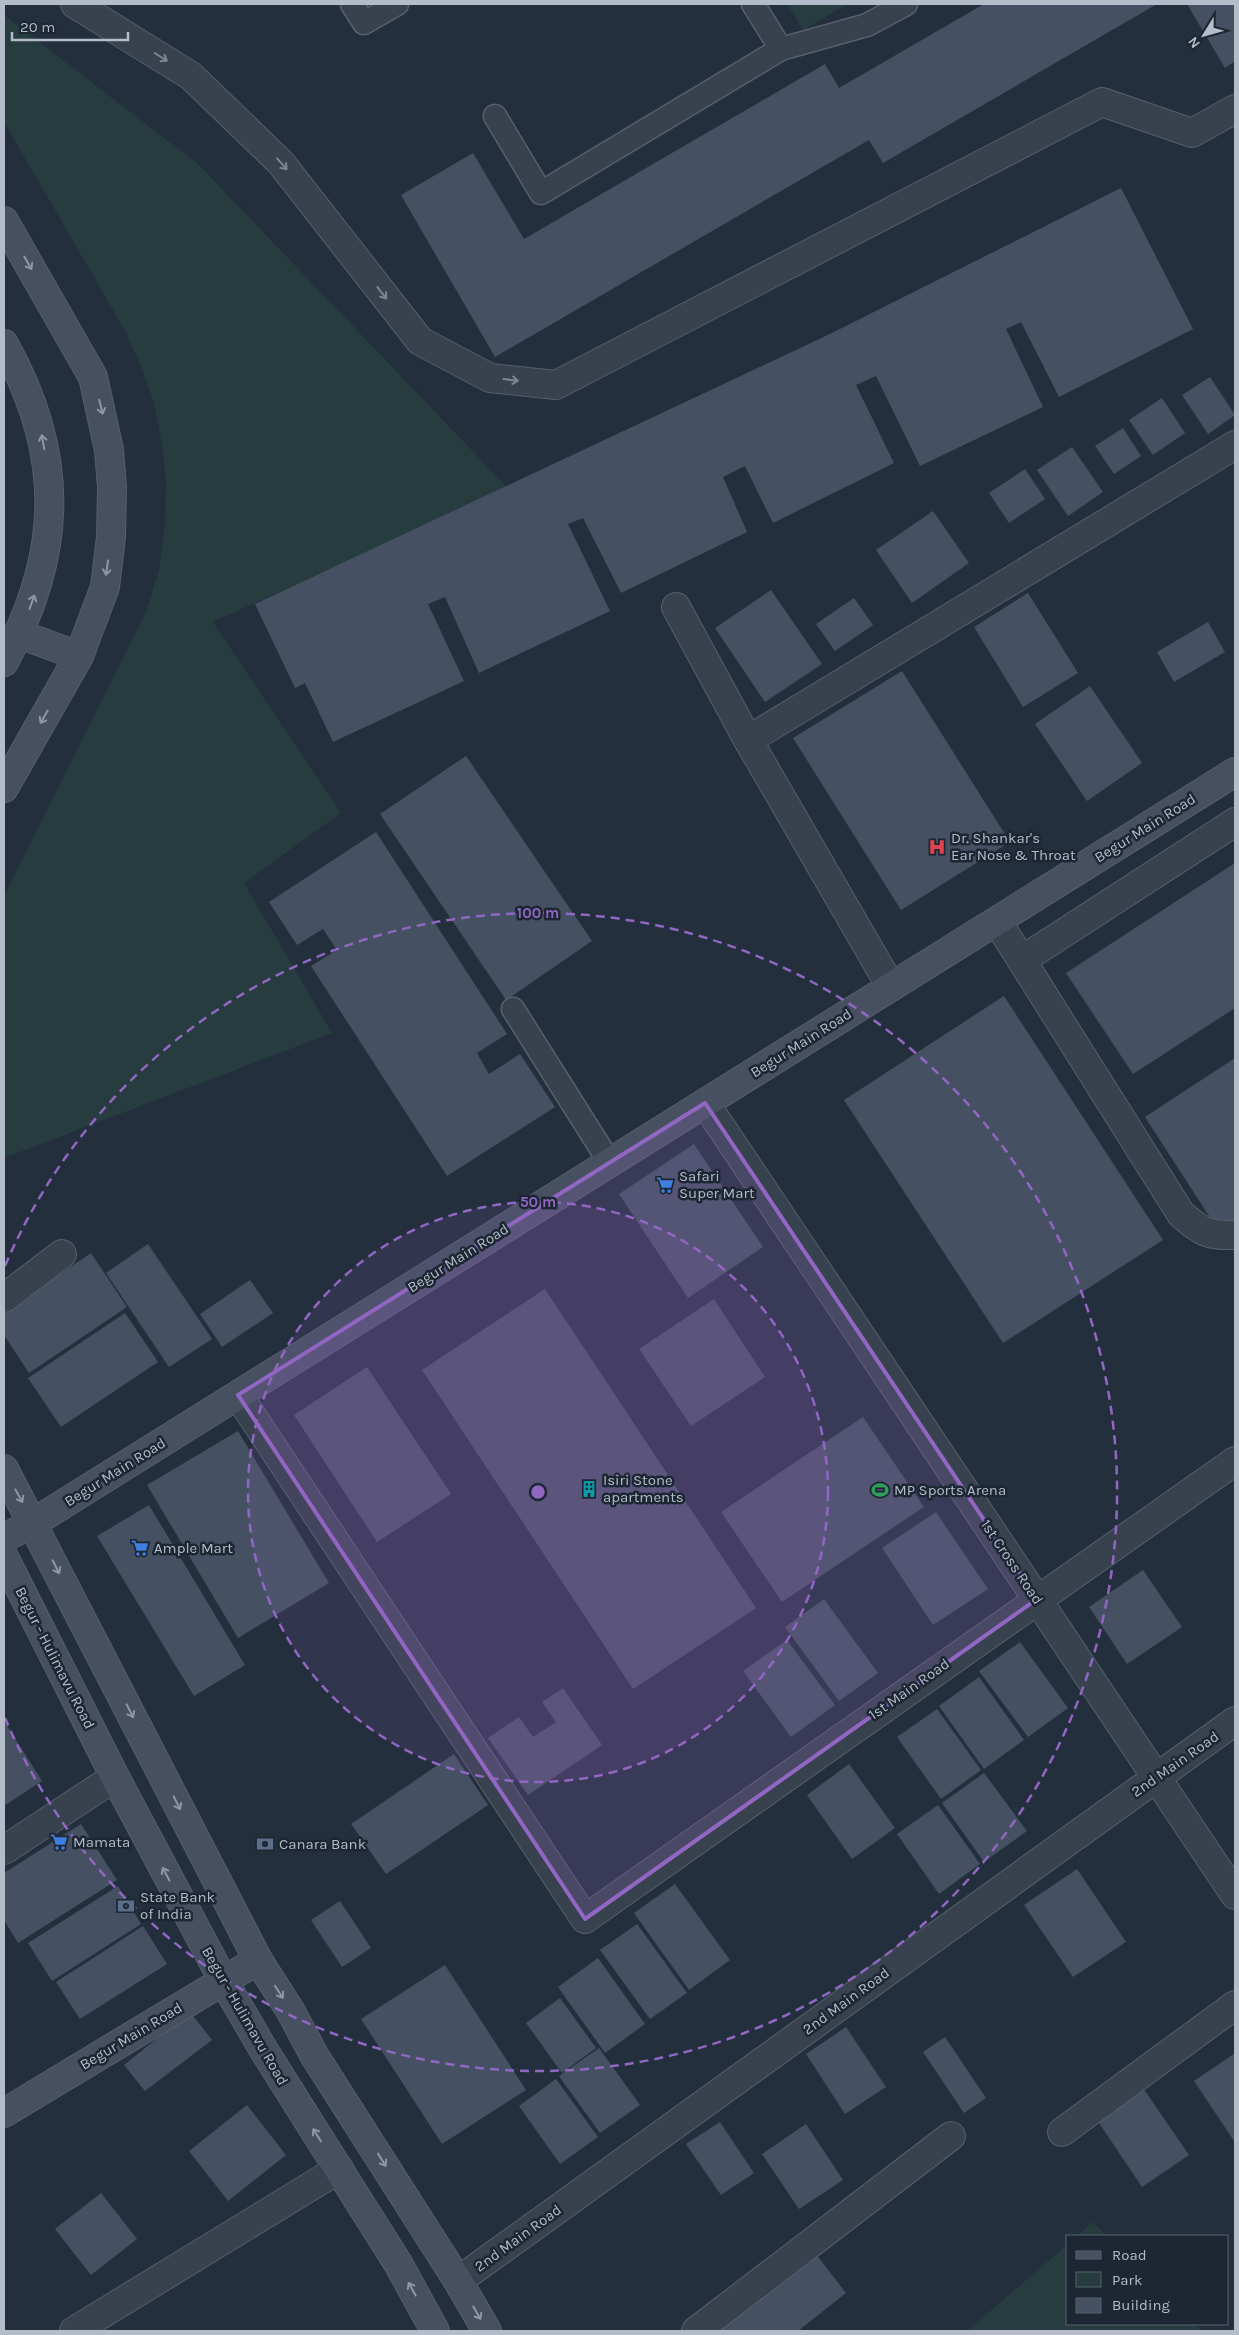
<svg xmlns="http://www.w3.org/2000/svg" width="1239" height="2335" font-family="Karla,sans-serif">
  <style>
    .green { fill: #263c3f }
    .building { fill: #455162 }
    .lines { fill: none; stroke-linecap: round; stroke-linejoin: round }
    .lane-casing { stroke: #565f6c; stroke-width: 25 }
    .street-casing { stroke: #565f6c; stroke-width: 30 }
    .secondary-casing { stroke: #565f6c; stroke-width: 30 }
    .lane { stroke: #38414e; stroke-width: 22 }
    .street { stroke: #38414e; stroke-width: 28 }
    .secondary { stroke: #465061; stroke-width: 28 }
    .oneway { stroke: #7c8592 }
    .oneway2 { stroke: #8e96a5 }
    .marked { fill: #9266c3; fill-opacity: 0.2; stroke: #9266c3; stroke-width: 4; stroke-linejoin: round }
    .ring { fill: none; stroke: #9266c3; stroke-width: 2.5; stroke-dasharray: 9 6 }
    .labels { text-anchor: middle; stroke-width: 5; stroke-linejoin: round; paint-order: stroke }
    .street-label { font-size: 15px; fill: #b4bcc9; stroke: #1d2633 }
    .poi-label { font-size: 15px; fill: #b4bcc9; stroke: #1d2633; text-anchor: start }
    .centre { fill: #9266c3; stroke: #1d2633; stroke-width: 2.5 }
    .ring-label { font-size: 15px; text-anchor: middle; font-weight: bold; fill: #9266c3; stroke: #1d2633; stroke-width: 5; stroke-linejoin: round; paint-order: stroke }
  </style>
  <rect width="100%" height="100%" fill="#242f3e"/>
  <g class="green">
    <polygon points="787,4 848,4 803,30"/>
    <polygon points="4,15 198,164 508,488 213,622 341,813 244,883 332,1033 4,1158 4,896 146,612 159,570 165,526 166,482 162,443 154,403 141,366 124,329 4,122"/>
    <polygon points="1093,2222 1107,2236 1077,2236"/>
    <polygon points="1068,2244 1068,2324 1194,2324 1202,2331 967,2331"/>
  </g>
  <g class="building">
    <polygon points="984,4 1157,4 883,163 869,140 495,357 401,195 473,153 524,239 825,64 839,88"/>
    <polygon points="1187,4 1235,4 1235,61 1225,68"/>
    <polygon points="1121,188 1193,329 1059,397 1021,322 1006,329 1043,407 920,466 876,376 856,385 894,463 773,523 745,466 723,477 747,532 621,593 583,518 568,524 610,611 479,673 445,597 428,604 464,681 333,742 305,683 295,688 255,604 832,333"/>
    <polygon points="1210,377 1235,415 1208,434 1182,395"/>
    <polygon points="1162,398 1185,433 1153,455 1129,420"/>
    <polygon points="1123,428 1141,456 1114,474 1095,446"/>
    <polygon points="1072,447 1103,492 1068,516 1037,470"/>
    <polygon points="1025,469 1045,499 1009,523 989,493"/>
    <polygon points="933,511 969,563 912,603 876,550"/>
    <polygon points="771,590 822,664 765,702 715,628"/>
    <polygon points="1028,593 1078,673 1023,707 974,627"/>
    <polygon points="854,598 873,625 835,651 816,624"/>
    <polygon points="1208,622 1225,652 1174,682 1157,652"/>
    <polygon points="902,671 1010,842 901,910 793,738"/>
    <polygon points="1090,686 1142,763 1087,801 1035,724"/>
    <polygon points="466,756 592,941 506,1000 380,814"/>
    <polygon points="376,832 507,1034 477,1053 489,1074 520,1054 555,1107 447,1176 311,966 337,950 323,929 297,945 269,902"/>
    <polygon points="1235,863 1235,1008 1133,1074 1066,973"/>
    <polygon points="1004,996 1163,1240 1003,1343 844,1100"/>
    <polygon points="1235,1058 1235,1223 1220,1233 1145,1117"/>
    <polygon points="694,1144 763,1247 688,1298 619,1194"/>
    <polygon points="148,1244 212,1339 169,1367 106,1273"/>
    <polygon points="91,1253 127,1307 29,1373 4,1335 4,1312"/>
    <polygon points="250,1280 273,1313 222,1347 200,1314"/>
    <polygon points="545,1289 756,1608 633,1689 422,1370"/>
    <polygon points="714,1299 765,1377 691,1426 639,1349"/>
    <polygon points="125,1313 158,1362 61,1427 28,1378"/>
    <polygon points="367,1367 451,1494 377,1542 294,1415"/>
    <polygon points="863,1417 924,1507 782,1602 721,1512"/>
    <polygon points="238,1431 329,1583 238,1638 147,1485"/>
    <polygon points="149,1505 245,1665 194,1696 97,1536"/>
    <polygon points="936,1512 988,1589 933,1625 882,1548"/>
    <polygon points="1143,1570 1182,1627 1127,1664 1089,1607"/>
    <polygon points="824,1599 878,1673 839,1701 785,1627"/>
    <polygon points="787,1640 835,1705 791,1737 743,1671"/>
    <polygon points="1020,1642 1068,1708 1028,1737 979,1671"/>
    <polygon points="979,1677 1024,1740 984,1769 939,1706"/>
    <polygon points="563,1688 602,1745 528,1795 488,1738 519,1717 533,1737 556,1722 542,1702"/>
    <polygon points="937,1709 981,1770 941,1799 897,1737"/>
    <polygon points="4,1721 42,1781 4,1806"/>
    <polygon points="454,1754 488,1805 386,1874 351,1824"/>
    <polygon points="849,1764 895,1828 852,1859 807,1795"/>
    <polygon points="984,1773 1027,1831 984,1862 942,1803"/>
    <polygon points="938,1805 980,1864 939,1894 897,1834"/>
    <polygon points="81,1824 117,1880 18,1943 4,1920 4,1873"/>
    <polygon points="1077,1869 1126,1942 1073,1977 1024,1905"/>
    <polygon points="675,1884 730,1960 689,1990 634,1913"/>
    <polygon points="118,1886 141,1924 52,1981 28,1943"/>
    <polygon points="340,1901 371,1948 342,1967 311,1920"/>
    <polygon points="637,1924 687,1993 650,2019 600,1950"/>
    <polygon points="143,1926 167,1964 80,2019 56,1982"/>
    <polygon points="598,1958 645,2024 605,2053 558,1987"/>
    <polygon points="445,1965 526,2090 442,2144 361,2019"/>
    <polygon points="560,1998 596,2048 562,2073 526,2023"/>
    <polygon points="190,2012 212,2040 145,2091 124,2065"/>
    <polygon points="846,2027 886,2087 845,2114 806,2054"/>
    <polygon points="945,2037 986,2098 964,2113 923,2052"/>
    <polygon points="599,2048 640,2105 600,2133 559,2076"/>
    <polygon points="1235,2053 1235,2140 1234,2141 1194,2081"/>
    <polygon points="556,2079 598,2137 560,2164 519,2106"/>
    <polygon points="1143,2088 1189,2155 1142,2187 1097,2120"/>
    <polygon points="247,2105 286,2155 228,2201 189,2151"/>
    <polygon points="720,2122 754,2173 721,2195 686,2144"/>
    <polygon points="806,2124 843,2180 799,2209 762,2154"/>
    <polygon points="101,2193 137,2239 91,2275 55,2229"/>
    <polygon points="815,2253 846,2293 798,2331 716,2331"/>
  </g>
  <g class="lines">
    <g class="lane-casing">
      <g id="lane">
        <polyline points="352,4 364,23 397,4"/>
        <polyline points="753,4 781,49"/>
        <polyline points="495,116 541,193 781,49 867,25 906,4"/>
        <polyline points="513,1009 610,1163"/>
      </g>
    </g>
    <g class="street-casing">
      <g id="street">
        <polyline points="75,4 191,76 281,163 420,341 490,378 556,385 1102,102 1192,133 1235,109"/>
        <polyline points="676,607 748,740 891,987"/>
        <polyline points="748,740 1235,445"/>
        <path d="M997,921l184,293c21,18 26,22 54,21"/>
        <polyline points="1022,960 1235,822"/>
        <polyline points="705,1103 1235,1895"/>
        <polyline points="4,1298 62,1254"/>
        <polyline points="238,1395 585,1919 1235,1461"/>
        <polyline points="4,1850 115,1777"/>
        <polyline points="1062,2132 1235,2005"/>
        <polyline points="458,2281 1235,1721"/>
        <polyline points="74,2331 339,2169"/>
        <polyline points="696,2331 951,2136"/>
      </g>
    </g>
    <g class="secondary-casing">
      <g id="secondary">
        <polyline points="4,221 93,377 109,450 112,487 111,537 105,587 79,656 4,788"/>
        <path d="M4,344c61,109 60,208 0,318"/>
        <polyline points="19,634 79,656"/>
        <polyline points="4,1469 258,1960 290,2010 314,2055 458,2281 487,2331"/>
        <polyline points="4,1538 33,1523 1235,772"/>
        <polyline points="4,1557 115,1777 223,1980 263,2049 399,2265 435,2331"/>
        <polyline points="4,2113 258,1960"/>
      </g>
    </g>
    <use href="#lane" class="lane"/>
    <use href="#street" class="street"/>
    <use href="#secondary" class="secondary"/>
  </g>
  <defs><path id="oneway-shaft" d="M-6 0H5M1.5-3L5.5 0L1.5 3" fill="none" stroke-width="1.6" stroke-linecap="round" stroke-linejoin="round" transform="scale(1.25)"/></defs>
  <g class="oneway">
    <use href="#oneway-shaft" transform="translate(161 57) rotate(32)"/>
    <use href="#oneway-shaft" transform="translate(282 164) rotate(49)"/>
    <use href="#oneway-shaft" transform="translate(382 293) rotate(52)"/>
    <use href="#oneway-shaft" transform="translate(511 380) rotate(7)"/>
  </g>
  <g class="oneway2">
    <use href="#oneway-shaft" transform="translate(28 263) rotate(60)"/>
    <use href="#oneway-shaft" transform="translate(101 407) rotate(76)"/>
    <use href="#oneway-shaft" transform="translate(43 442) rotate(-100)"/>
    <use href="#oneway-shaft" transform="translate(107 568) rotate(98)"/>
    <use href="#oneway-shaft" transform="translate(32 602) rotate(-70)"/>
    <use href="#oneway-shaft" transform="translate(44 717) rotate(120)"/>
    <use href="#oneway-shaft" transform="translate(19 1496) rotate(61)"/>
    <use href="#oneway-shaft" transform="translate(56 1567) rotate(63)"/>
    <use href="#oneway-shaft" transform="translate(130 1711) rotate(63)"/>
    <use href="#oneway-shaft" transform="translate(177 1803) rotate(63)"/>
    <use href="#oneway-shaft" transform="translate(166 1874) rotate(-118)"/>
    <use href="#oneway-shaft" transform="translate(279 1992) rotate(57)"/>
    <use href="#oneway-shaft" transform="translate(317 2135) rotate(-122)"/>
    <use href="#oneway-shaft" transform="translate(382 2160) rotate(58)"/>
    <use href="#oneway-shaft" transform="translate(412 2289) rotate(-119)"/>
    <use href="#oneway-shaft" transform="translate(477 2313) rotate(60)"/>
  </g>
  <path class="marked" d="M705,1103l332,496 -452,320 -347,-524z"/>
  <circle cx="538" cy="1492" r="290" fill="#9266c3" fill-opacity=".12"/>
  <g class="ring">
    <circle cx="538" cy="1492" r="290"/>
    <path d="M5 1266A579 579 0 1 1 5 1718"/>
  </g>
  <defs>
    <g id="hospital-bare" transform="scale(1.35)"><path d="M-5-5h3v3.5h4V-5h3V5h-3V1.5h-4V5h-3Z" fill="#e0444e" stroke="#1d2633" stroke-width="2.5" paint-order="stroke"/></g>
    <g id="supermarket-bare" transform="scale(1.35)"><path d="M-6-5.5h2.5l.6 2H6L4.5 2H-2.5L-4.4-4H-6ZM-1.5 3.2a1.3 1.3 0 1 0 .1 0ZM3 3.2a1.3 1.3 0 1 0 .1 0Z" fill="#3f7fe0" stroke="#1d2633" stroke-width="2.5" paint-order="stroke"/></g>
    <g id="building-bare" transform="scale(1.35)"><path d="M-4-6H4V6H1V3H-1V6H-4ZM-2.5-4.3h1.7v1.8h-1.7ZM.8-4.3h1.7v1.8H.8ZM-2.5-1h1.7V.8h-1.7ZM.8-1h1.7V.8H.8Z" fill="#0f9aa8" stroke="#1d2633" stroke-width="2.5" paint-order="stroke"/></g>
    <g id="stadium-bare" transform="scale(1.35)"><path d="M0-5a6.5 5 0 1 0 0 10a6.5 5 0 1 0 0-10ZM-3.5-1.8h7v3.6h-7Z" fill="#2e9e5b" stroke="#1d2633" stroke-width="2.5" paint-order="stroke"/></g>
    <g id="bank-bare" transform="scale(1.35)"><path d="M-6-4H6V4H-6ZM0-2.3a2.3 2.3 0 1 0 0 4.6a2.3 2.3 0 1 0 0-4.6Z" fill="#5c6f8a" stroke="#1d2633" stroke-width="2.5" paint-order="stroke"/></g>
  </defs>
  <g fill-rule="evenodd">
    <use href="#hospital-bare" x="937" y="847"/>
    <use href="#supermarket-bare" x="665" y="1185"/>
    <use href="#building-bare" x="589" y="1489"/>
    <use href="#stadium-bare" x="880" y="1490"/>
    <use href="#supermarket-bare" x="140" y="1548"/>
    <use href="#supermarket-bare" x="59" y="1842"/>
    <use href="#bank-bare" x="265" y="1844"/>
    <use href="#bank-bare" x="126" y="1906"/>
  </g>
  <g class="labels">
    <g class="street-label">
      <text transform="translate(1145 828) rotate(-32)" y="5">Begur Main Road</text>
      <text transform="translate(801 1043) rotate(-32)" y="5">Begur Main Road</text>
      <text transform="translate(458 1258) rotate(-32)" y="5">Begur Main Road</text>
      <text transform="translate(115 1472) rotate(-32)" y="5">Begur Main Road</text>
      <text transform="translate(1012 1562) rotate(56)" y="5">1st Cross Road</text>
      <text transform="translate(55 1658) rotate(63)" y="5">Begur - Hulimavu Road</text>
      <text transform="translate(909 1689) rotate(-35)" y="5">1st Main Road</text>
      <text transform="translate(1175 1764) rotate(-35)" y="5">2nd Main Road</text>
      <text transform="translate(846 2001) rotate(-36)" y="5">2nd Main Road</text>
      <text transform="translate(245 2016) rotate(60)" y="5">Begur - Hulimavu Road</text>
      <text transform="translate(131 2036) rotate(-31)" y="5">Begur Main Road</text>
      <text transform="translate(518 2238) rotate(-36)" y="5">2nd Main Road</text>
    </g>
    <g class="poi-label">
      <text x="951" y="843">Dr. Shankar's<tspan x="951" dy="17">Ear Nose &amp; Throat</tspan></text>
      <text x="679" y="1181">Safari<tspan x="679" dy="17">Super Mart</tspan></text>
      <text x="603" y="1485">Isiri Stone<tspan x="603" dy="17">apartments</tspan></text>
      <text x="894" y="1495">MP Sports Arena</text>
      <text x="154" y="1553">Ample Mart</text>
      <text x="73" y="1847">Mamata</text>
      <text x="279" y="1849">Canara Bank</text>
      <text x="140" y="1902">State Bank<tspan x="140" dy="17">of India</tspan></text>
    </g>
  </g>
  <circle cx="538" cy="1492" r="8" class="centre"/>
  <g class="ring-label">
    <text x="538" y="918">100 m</text>
    <text x="538" y="1207">50 m</text>
  </g>
  <rect width="1239" height="2335" fill="none" stroke="#b4bcc9" stroke-width="10"/>
  <rect x="1066" y="2235" width="162" height="90" fill="#1d2633" stroke="#59626f"/>
  <rect x="1076" y="2251" width="25" height="8" fill="#465061" stroke="#59626f"/>
  <text x="1112" y="2260" font-size="15" fill="#b4bcc9">Road</text>
  <rect x="1076" y="2272" width="25" height="15" fill="#263c3f" stroke="#59626f"/>
  <text x="1112" y="2285" font-size="15" fill="#b4bcc9">Park</text>
  <rect x="1076" y="2298" width="25" height="15" fill="#455162" stroke="#59626f"/>
  <text x="1112" y="2310" font-size="15" fill="#b4bcc9">Building</text>
  <g transform="translate(1204 35) rotate(233)" stroke="#1d2633" stroke-width="4" paint-order="stroke">
  <path d="M0-4L9 19L0 12L-9 19Z" fill="#b4bcc9"/>
  <text y="-8" font-size="14" font-weight="bold" text-anchor="middle" fill="#b4bcc9">N</text>
  </g>
  <path d="M12 32v8h116v-8" fill="none" stroke="#b4bcc9" stroke-width="2.5"/>
  <text x="20" y="32" font-size="15" fill="#b4bcc9" stroke="#1d2633" stroke-width="4" paint-order="stroke">20 m</text>
</svg>
